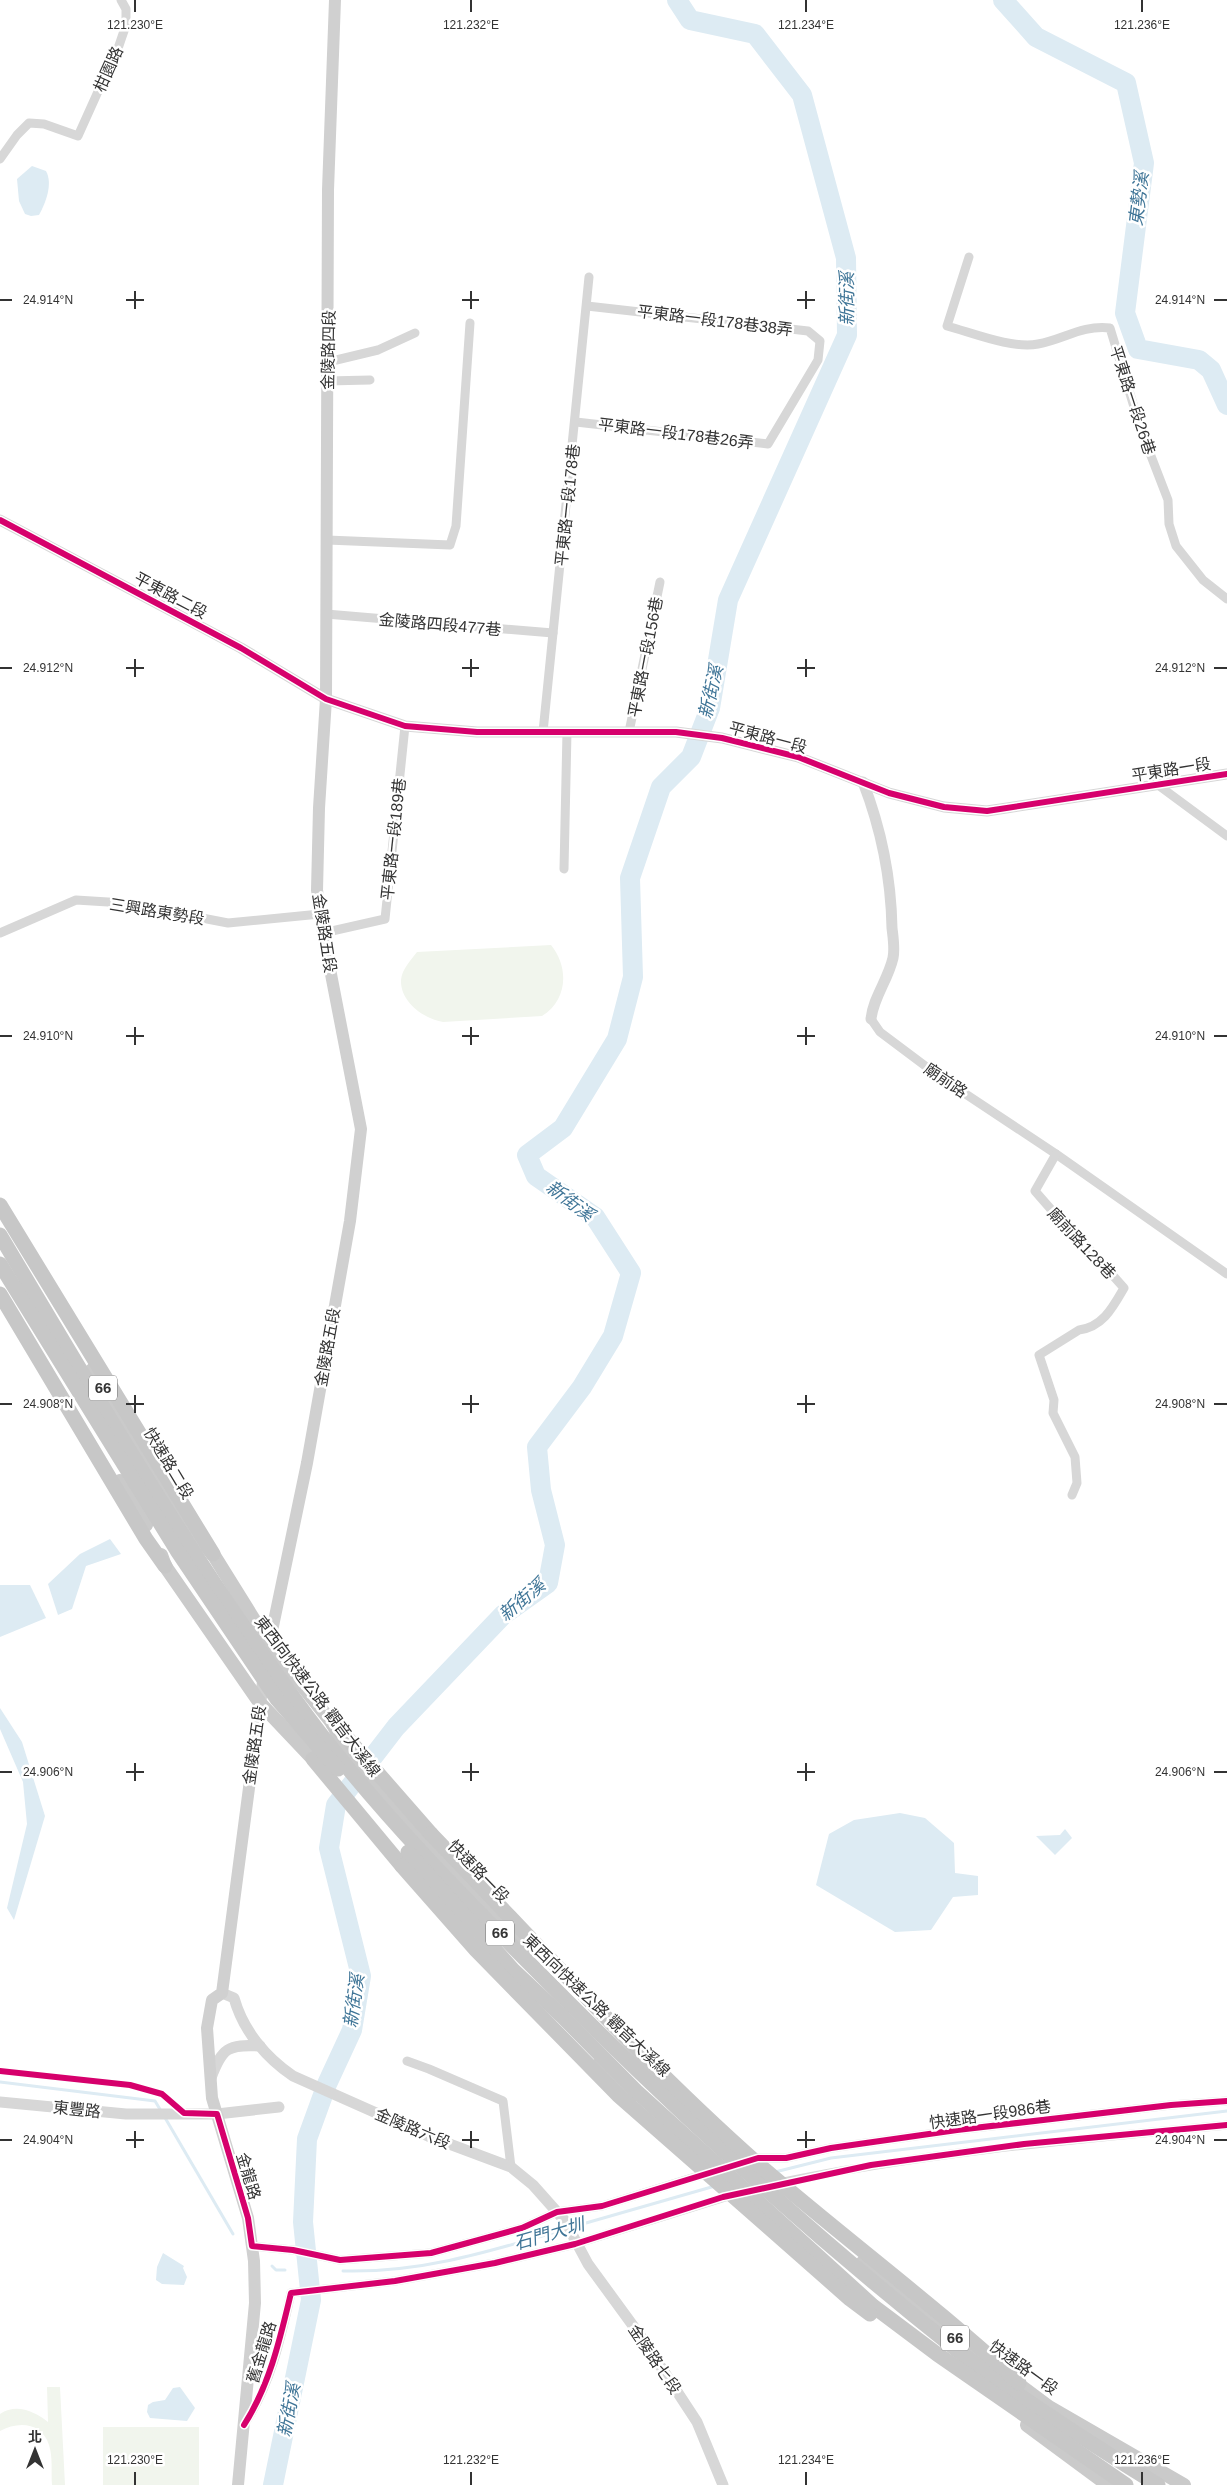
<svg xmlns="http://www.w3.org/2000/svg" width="1227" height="2485" font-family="Helvetica,'Noto Sans TC',sans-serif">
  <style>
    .green { fill: #f1f5ed }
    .water { fill: #ddebf3 }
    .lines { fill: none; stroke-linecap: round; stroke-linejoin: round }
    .stream { stroke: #ddebf3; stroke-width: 3 }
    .river { stroke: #ddebf3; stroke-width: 20 }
    .minor { stroke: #d7d7d7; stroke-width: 9 }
    .tertiary { stroke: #d7d7d7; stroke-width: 11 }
    .secondary { stroke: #d0d0d0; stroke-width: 12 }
    .primary { stroke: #cacaca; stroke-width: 14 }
    .trunk { stroke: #c7c7c7; stroke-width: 15 }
    .trunk-bridge { stroke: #c7c7c7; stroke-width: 15 }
    .cycleway-casing { stroke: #fff; stroke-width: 9 }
    .cycleway { stroke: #d6006c; stroke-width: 6 }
    .ticks { fill: none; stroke: #333; stroke-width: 2 }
    .labels { text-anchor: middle; stroke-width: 5; stroke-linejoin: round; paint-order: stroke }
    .shield { fill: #fff; stroke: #707070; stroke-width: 1 }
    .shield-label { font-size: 15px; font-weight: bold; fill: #333 }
    .street-label { font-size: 16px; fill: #333; stroke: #fff }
    .water-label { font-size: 18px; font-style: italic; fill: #3f7597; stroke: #fff }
    .ticks-label { font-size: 12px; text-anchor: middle; fill: #333; stroke: #fff; stroke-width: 5; stroke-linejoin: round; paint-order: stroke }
  </style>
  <rect width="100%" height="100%" fill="#fff"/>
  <g class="green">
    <path d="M551,945c18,22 17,55 -9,71l-99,6c-19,-3 -43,-20 -42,-42 1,-11 10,-20 16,-28z"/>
    <path d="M47,2387h13l5,98h-13c-1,-13 1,-28 -3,-40 -7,-23 -31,-24 -49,-14v-17c16,-11 34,-3 48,8z"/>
    <rect x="103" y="2427" width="96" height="58"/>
  </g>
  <g class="water">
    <path d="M32,166l14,5c7,13 0,31 -7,44l-8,1 -6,-2 -6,-13 -2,-22z"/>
    <polygon points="110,1539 121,1554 86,1566 72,1609 58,1615 48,1584 80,1554"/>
    <polygon points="0,1585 30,1585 46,1618 0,1637"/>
    <polygon points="0,1708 22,1742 45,1816 14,1920 7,1908 27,1824 23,1782 0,1729"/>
    <polygon points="900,1813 925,1818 954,1843 955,1873 978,1876 978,1895 953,1897 931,1930 895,1932 816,1885 829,1834 854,1820"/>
    <polygon points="1065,1829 1072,1838 1055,1855 1036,1836 1060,1835"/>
    <polygon points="163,2253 184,2266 183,2268 187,2277 184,2285 162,2284 156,2280 157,2267"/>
    <polygon points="180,2387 195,2408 187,2421 150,2418 147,2412 148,2405 153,2402 165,2400 173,2388"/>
  </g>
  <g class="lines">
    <g class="stream">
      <polyline points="0,2082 155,2101 161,2111"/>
      <polyline points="164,2116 233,2234"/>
      <polyline points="775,2172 831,2158 1227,2111"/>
      <polyline points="572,2227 715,2186"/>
      <polyline points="272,2266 276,2270 285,2270"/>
      <path d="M343,2271c79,2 148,-20 223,-42"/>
    </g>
    <g class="river">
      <polyline points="1003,0 1036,37 1126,83 1144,163 1125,313 1138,349 1199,360 1211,370 1227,405"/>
      <polyline points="273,2485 311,2300 303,2222 307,2139 327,2084 352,2030 361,1976 329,1848 336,1805 396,1727 503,1615 548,1583 555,1545 541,1490 537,1447 582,1387 613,1336 631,1273 595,1217 536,1176 527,1155 563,1128 617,1039 633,977 630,878 661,787 691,757 710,708 728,600 847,335 846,258 802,95 755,34 690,20 677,0"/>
    </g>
    <g class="minor">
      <polyline points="0,159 17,135 29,123 44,124 78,136 105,76 112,66 126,25 126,9 121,0"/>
      <path d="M969,257l-22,69c26,7 65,23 91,18 27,-5 43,-19 72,-16l31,102 27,70 1,24 7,22 27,34 24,19"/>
      <polyline points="328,362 378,350 415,333"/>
      <polyline points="327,381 370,380"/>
      <polyline points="576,422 768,444 818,360 820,341 808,331 587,306"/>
      <polyline points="327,540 450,545 456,526 470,323"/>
      <polyline points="326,614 553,633"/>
      <polyline points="543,732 589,277"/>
      <polyline points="629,732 660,582"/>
      <polyline points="1158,785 1227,836"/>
      <polyline points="564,869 567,732"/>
      <polyline points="0,933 76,900 124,903 228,923 320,914"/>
      <polyline points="323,933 385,919 405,726"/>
      <polyline points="871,1019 880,1032 940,1077 1056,1154 1227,1274"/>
      <path d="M1056,1154l-21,37 41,47 8,5 40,45c-11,19 -21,39 -45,42l-40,25 15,45 -1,13 22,44 2,26 -5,12"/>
      <polyline points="407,2061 429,2069 503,2101 511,2167"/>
      <polyline points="752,2160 758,2158 786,2158 831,2148 957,2130 1171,2105 1227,2101"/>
      <path d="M779,2183c148,-31 298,-44 448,-58"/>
      <polyline points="252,2246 293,2250 340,2260 431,2253 522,2228 557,2212 602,2206 708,2173"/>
      <path d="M245,2423c26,-39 36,-85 46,-130l104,-12 100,-18 80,-19 160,-50"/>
    </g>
    <g class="tertiary">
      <polyline points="0,520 241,648 326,699 405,726 477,732 676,732 722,738 798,757 889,793 944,807 987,811 1227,774"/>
      <path d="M863,782c19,49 28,94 29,146 1,9 3,21 1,30 -5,22 -20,40 -22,61"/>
      <path d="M222,1993l12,5c9,32 31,59 59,78l135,60 83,31 22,18 32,36 23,43 54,74 55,84 26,63"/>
      <path d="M211,2078c11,-30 17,-34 49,-32"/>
      <polyline points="0,2102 126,2114 217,2114 279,2107"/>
    </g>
    <g class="secondary">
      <polyline points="268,1650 307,1463 350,1221 361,1129 323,933 317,890 319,808 326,699 328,190 335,0"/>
      <polyline points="238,2485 255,2303 254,2261 248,2218 212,2098 207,2028 212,2000 222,1993 264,1674"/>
    </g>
    <g class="primary">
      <polyline points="92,1370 182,1519 213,1554 269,1644 333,1724 342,1744 417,1832 529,1948"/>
      <polyline points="120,1481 146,1525"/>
      <polyline points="161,1555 165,1566 260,1703 313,1759 323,1764"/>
      <polyline points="598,2065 632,2096"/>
      <polyline points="862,2263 985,2360"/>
      <polyline points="1010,2378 1049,2407 1184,2485"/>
      <polyline points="1027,2425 1108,2485"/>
    </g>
    <g class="trunk">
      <polyline points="0,1205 213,1554"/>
      <polyline points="0,1294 146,1539 165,1566"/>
      <polyline points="333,1724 348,1739 431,1834"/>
      <polyline points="313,1759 402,1866"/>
    </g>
    <g class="trunk-bridge">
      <path d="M0,1235c97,164 194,328 307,481 76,102 167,192 257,282 124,124 255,243 393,352 64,49 133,93 201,135"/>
      <polyline points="0,1264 178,1552 277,1699 338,1769"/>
      <path d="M431,1834c109,113 215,232 334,336 84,72 173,138 254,213"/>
      <polyline points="408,1852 513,1970 562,2016 636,2091 873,2306 937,2354 1126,2485"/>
      <polyline points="402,1866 476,1950 618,2095 850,2299 870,2314"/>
    </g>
    <g class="cycleway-casing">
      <g id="cycleway">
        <polyline points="0,520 241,648 326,699 405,726 477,732 676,732 722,738 798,757 889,793 944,807 987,811 1227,774"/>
        <polyline points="0,2071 130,2085 162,2094 184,2113 217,2114 248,2218 252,2246 293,2250 340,2260 431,2253 522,2228 557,2212 602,2206 758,2158 786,2158 831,2148 957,2130 1171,2105 1227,2101"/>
        <path d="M244,2425c26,-41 36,-86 47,-132l104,-12 100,-18 80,-19 148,-47 148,-32 153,-21 203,-19"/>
      </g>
    </g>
    <use href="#cycleway" class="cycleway"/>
  </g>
  <path class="ticks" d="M135,0v12M471,0v12M806,0v12M1142,0v12M135,291v18M471,291v18M806,291v18M0,300h12M126,300h18M462,300h17M797,300h18M1214,300h13M135,659v18M471,659v18M806,659v18M0,668h12M126,668h18M462,668h17M797,668h18M1214,668h13M135,1027v18M471,1027v18M806,1027v18M0,1036h12M126,1036h18M462,1036h17M797,1036h18M1214,1036h13M135,1395v18M471,1395v18M806,1395v18M0,1404h12M126,1404h18M462,1404h17M797,1404h18M1214,1404h13M135,1763v18M471,1763v18M806,1763v18M0,1772h12M126,1772h18M462,1772h17M797,1772h18M1214,1772h13M135,2131v17M471,2131v17M806,2131v17M0,2140h12M126,2140h18M462,2140h17M797,2140h18M1214,2140h13M135,2472v13M471,2472v13M806,2472v13M1142,2472v13"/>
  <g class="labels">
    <g class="shield">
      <rect x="89" y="1375.5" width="28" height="25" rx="4"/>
      <rect x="486" y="1920.5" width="28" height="25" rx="4"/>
      <rect x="941" y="2325.5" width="28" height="25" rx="4"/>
    </g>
    <g class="shield-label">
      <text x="103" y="1393">66</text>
      <text x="500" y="1938">66</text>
      <text x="955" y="2343">66</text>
    </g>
    <g class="street-label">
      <text transform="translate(108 69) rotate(-66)" y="6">柑園路</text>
      <text transform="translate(715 320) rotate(7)" y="6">平東路一段178巷38弄</text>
      <text transform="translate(328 350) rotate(-89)" y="6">金陵路四段</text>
      <text transform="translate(1133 400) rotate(72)" y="6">平東路一段26巷</text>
      <text transform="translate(676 433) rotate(7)" y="6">平東路一段178巷26弄</text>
      <text transform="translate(567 505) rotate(-84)" y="6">平東路一段178巷</text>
      <text transform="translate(171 595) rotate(28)" y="6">平東路二段</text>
      <text transform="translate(440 624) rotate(5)" y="6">金陵路四段477巷</text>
      <text transform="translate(645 657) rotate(-79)" y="6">平東路一段156巷</text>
      <text transform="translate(768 737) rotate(15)" y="6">平東路一段</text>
      <text transform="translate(1171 769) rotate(-9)" y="6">平東路一段</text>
      <text transform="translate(393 839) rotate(-84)" y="6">平東路一段189巷</text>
      <text transform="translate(157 911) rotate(9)" y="6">三興路東勢段</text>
      <text transform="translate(325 933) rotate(81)" y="6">金陵路五段</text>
      <text transform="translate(946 1080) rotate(34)" y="6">廟前路</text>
      <text transform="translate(1082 1243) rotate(47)" y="6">廟前路128巷</text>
      <text transform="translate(327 1347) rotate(-80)" y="6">金陵路五段</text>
      <text transform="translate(169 1463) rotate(59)" y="6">快速路二段</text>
      <text transform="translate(318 1696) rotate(53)" y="6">東西向快速公路 觀音大溪線</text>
      <text transform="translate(254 1745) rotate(-82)" y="6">金陵路五段</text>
      <text transform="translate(479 1871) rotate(46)" y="6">快速路一段</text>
      <text transform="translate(597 2005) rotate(44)" y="6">東西向快速公路 觀音大溪線</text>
      <text transform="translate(77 2109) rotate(6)" y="6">東豐路</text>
      <text transform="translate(990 2114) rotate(-8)" y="6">快速路一段986巷</text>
      <text transform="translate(413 2128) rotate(23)" y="6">金陵路六段</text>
      <text transform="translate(249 2176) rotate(73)" y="6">金龍路</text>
      <text transform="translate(261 2352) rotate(-73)" y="6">舊金龍路</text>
      <text transform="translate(655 2359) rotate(56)" y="6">金陵路七段</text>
      <text transform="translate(1024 2367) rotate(36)" y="6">快速路一段</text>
    </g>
    <g class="water-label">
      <text transform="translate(1139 199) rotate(-83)" y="6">東勢溪</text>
      <text transform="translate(847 299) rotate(-90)" y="6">新街溪</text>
      <text transform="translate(711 692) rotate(-77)" y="6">新街溪</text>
      <text transform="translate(570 1201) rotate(37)" y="6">新街溪</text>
      <text transform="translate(522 1600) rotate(-40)" y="6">新街溪</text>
      <text transform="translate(354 2001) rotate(-82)" y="6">新街溪</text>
      <text transform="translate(549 2234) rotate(-16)" y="6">石門大圳</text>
      <text transform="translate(289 2410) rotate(-79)" y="6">新街溪</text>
    </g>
  </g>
  <g class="ticks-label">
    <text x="135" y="29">121.230°E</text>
    <text x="471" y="29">121.232°E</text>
    <text x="806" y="29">121.234°E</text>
    <text x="1142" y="29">121.236°E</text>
    <text x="48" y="304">24.914°N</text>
    <text x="1180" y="304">24.914°N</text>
    <text x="48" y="672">24.912°N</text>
    <text x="1180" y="672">24.912°N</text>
    <text x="48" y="1040">24.910°N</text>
    <text x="1180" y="1040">24.910°N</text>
    <text x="48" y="1408">24.908°N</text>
    <text x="1180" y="1408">24.908°N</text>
    <text x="48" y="1776">24.906°N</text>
    <text x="1180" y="1776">24.906°N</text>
    <text x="48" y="2144">24.904°N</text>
    <text x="1180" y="2144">24.904°N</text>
    <text x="135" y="2464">121.230°E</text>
    <text x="471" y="2464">121.232°E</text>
    <text x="806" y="2464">121.234°E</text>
    <text x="1142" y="2464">121.236°E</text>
  </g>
  <g transform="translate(35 2450)" stroke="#ffffff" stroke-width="4" paint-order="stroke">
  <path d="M0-4L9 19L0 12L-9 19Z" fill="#333333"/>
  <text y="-8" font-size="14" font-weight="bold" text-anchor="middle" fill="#333333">北</text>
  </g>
</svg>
